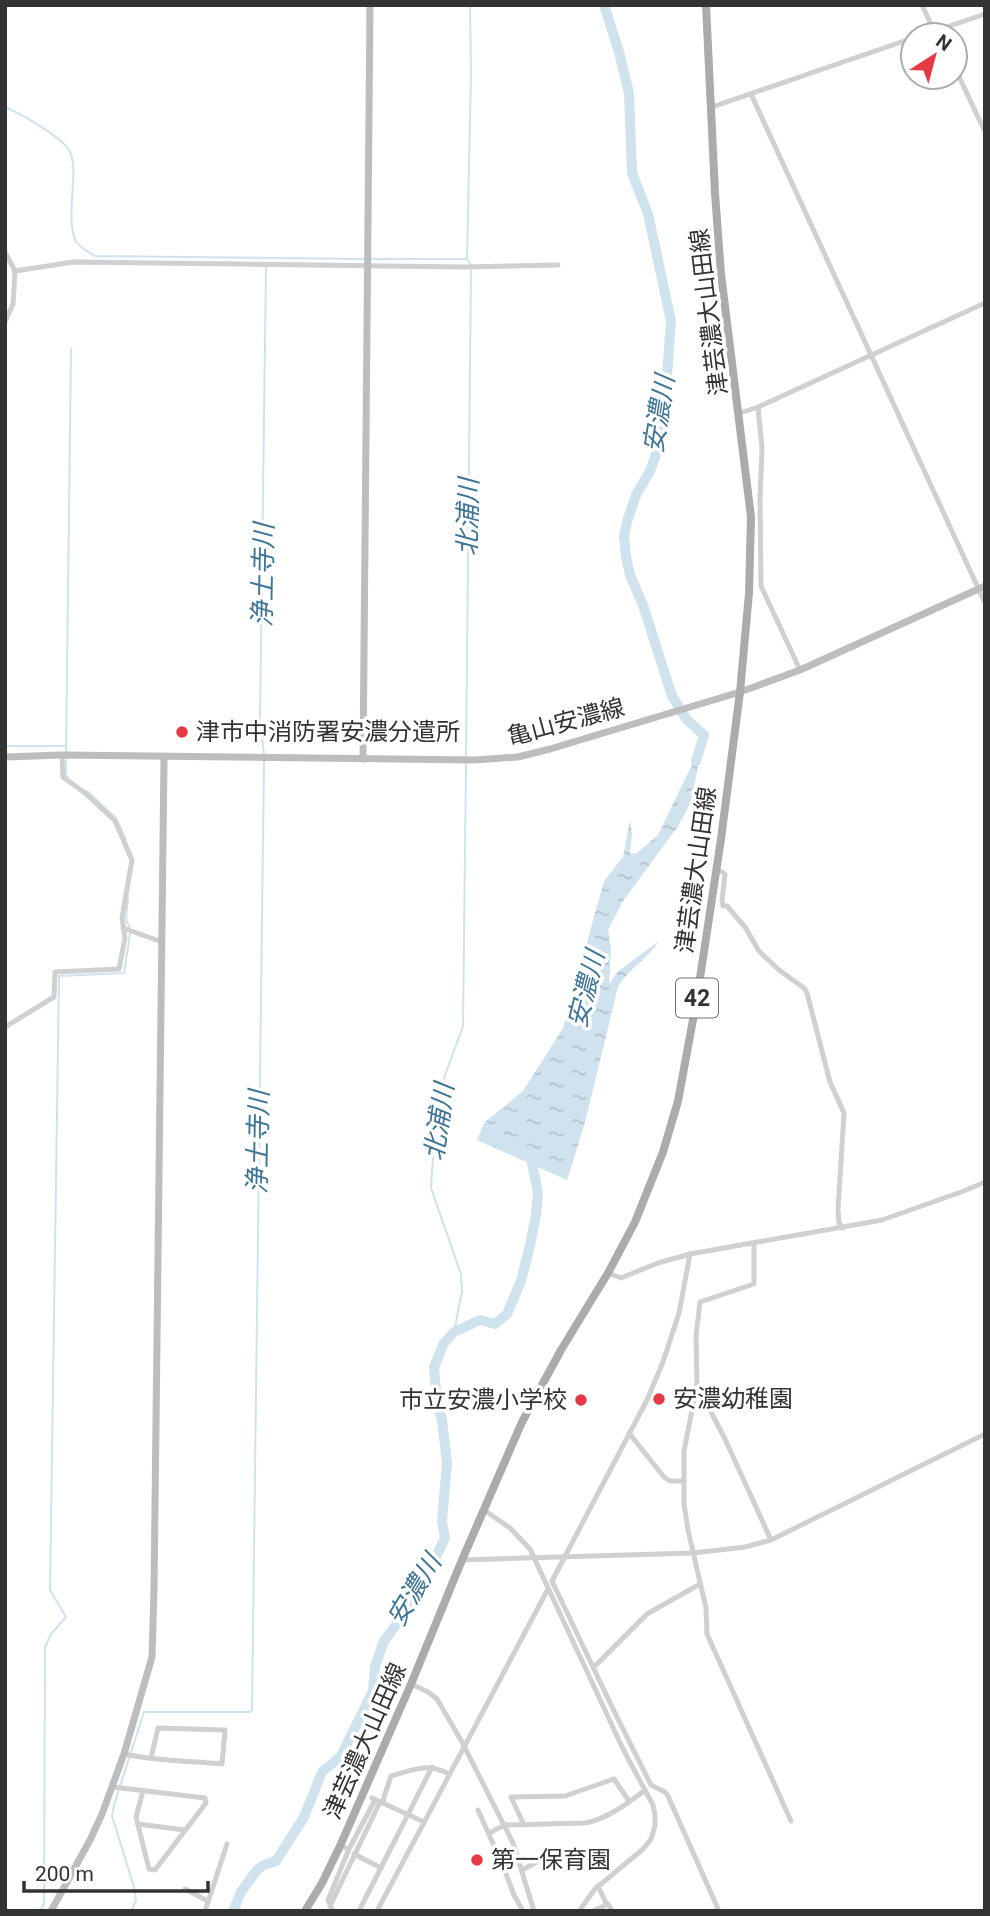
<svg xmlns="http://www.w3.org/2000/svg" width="990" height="1916" font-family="Roboto,'Noto Sans JP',sans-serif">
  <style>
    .water { fill: url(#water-ripples) }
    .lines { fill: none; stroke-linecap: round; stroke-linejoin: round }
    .stream { stroke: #cfe2ee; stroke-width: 2 }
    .river { stroke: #cfe2ee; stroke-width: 10 }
    .street { stroke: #d0d0d0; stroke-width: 5 }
    .secondary { stroke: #bdbdbd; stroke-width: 7 }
    .primary { stroke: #ababab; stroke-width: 8 }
    .poi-dot { fill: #e63946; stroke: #fff; stroke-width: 2.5 }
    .labels { text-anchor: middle; stroke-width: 7; stroke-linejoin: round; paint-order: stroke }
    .shield { fill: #fff; stroke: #707070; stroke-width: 2 }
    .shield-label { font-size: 23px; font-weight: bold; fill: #333 }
    .street-label { font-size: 24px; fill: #333; stroke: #fff }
    .poi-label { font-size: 24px; fill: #333; stroke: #fff; text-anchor: start }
    .water-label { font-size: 26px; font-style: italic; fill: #3f7597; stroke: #fff }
  </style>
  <defs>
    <pattern id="water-ripples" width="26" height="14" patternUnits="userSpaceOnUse" patternTransform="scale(1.75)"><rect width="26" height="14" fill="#cfe2ee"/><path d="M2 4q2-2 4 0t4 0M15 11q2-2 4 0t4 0" fill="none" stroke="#b2c2cd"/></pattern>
  </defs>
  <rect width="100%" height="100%" fill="#fff"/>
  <path class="water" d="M703,742l-12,59 -6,13 -9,15 -53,72 -15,29 3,18 -2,37 8,-13 42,-31c-11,18 -31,28 -41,46l-34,139 -17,54 -90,-40 7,-17 39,-32 40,-63 41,-147 19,-24 7,-37 2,13 -2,21 7,-1 21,-18z"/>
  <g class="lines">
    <g class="stream">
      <polyline points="470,5 471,73 467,259 471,265"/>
      <path d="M5,107c16,7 55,29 64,43 12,20 -6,69 8,93 4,5 13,10 18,13l270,3"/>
      <polyline points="371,259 467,259"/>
      <polyline points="5,746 66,746"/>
      <polyline points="66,754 71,349"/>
      <polyline points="264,754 260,719 266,267"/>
      <polyline points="466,758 471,270"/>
      <polyline points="66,760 66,774 68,778"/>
      <polyline points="87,791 116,818 126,840"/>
      <polyline points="128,897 126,920 130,928"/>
      <polyline points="454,1332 462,1291 461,1274 431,1188 437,1097 463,1026 466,764"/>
      <polyline points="40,1911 44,1904 45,1647 51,1634 66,1617 50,1590 59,976 124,973 130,934"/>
      <polyline points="131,1911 136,1900 134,1887 112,1816 114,1805 144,1712 250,1712 252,1710 264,760"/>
    </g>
    <g class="river">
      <polyline points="604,5 619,52 629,93 632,173 648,214 671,321 665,403 658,449 650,471 636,495 627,522 624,536 626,556 630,575 643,605 672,696 687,720 704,735 696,761"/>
      <polyline points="233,1911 241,1892 257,1870 264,1865 276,1861 304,1817 322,1772 341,1756 373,1691 375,1666 384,1641 399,1621 422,1578 434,1561 445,1538 442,1521 447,1463 442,1420 437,1402 434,1367 444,1343 454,1332 480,1320 495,1324 507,1314 521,1281 530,1245 536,1215 538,1193 532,1163 533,1153"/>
    </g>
    <g class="street">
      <polyline points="922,5 934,31 940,35"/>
      <polyline points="923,35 985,14"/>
      <polyline points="955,68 985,132"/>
      <polyline points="751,94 985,603"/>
      <polyline points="712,107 913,38"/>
      <polyline points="5,252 15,271 13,304 5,322"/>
      <polyline points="15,271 73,262 464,267 558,265"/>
      <polyline points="758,407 762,448 760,500 761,586 800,670"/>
      <polyline points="740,413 758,407 985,303"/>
      <polyline points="717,869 725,874 722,900 723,906 727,906 745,927 759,951 779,970 804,988 807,993 830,1082 844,1113 838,1210 839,1223 843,1228"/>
      <polyline points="123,928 162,942"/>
      <polyline points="5,1027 54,997 55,972 119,969 125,938 122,918 132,860 115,821 85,793 63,777 62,755"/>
      <polyline points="754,1243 754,1284 700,1302 696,1336 697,1385 725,1439 771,1540"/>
      <polyline points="608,1273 621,1278 658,1263 690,1254 882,1220 964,1191 985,1182"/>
      <polyline points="697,1385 684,1451 684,1504 688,1530 706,1608 707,1634 791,1821"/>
      <polyline points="629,1433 664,1477 670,1481 684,1481"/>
      <polyline points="484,1510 510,1528 530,1549 623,1749 653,1805 655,1815 655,1826 651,1839 643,1849 595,1889 579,1911"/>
      <polyline points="462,1560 693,1553 745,1547 771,1540 985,1434"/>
      <polyline points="594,1667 647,1614 700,1584"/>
      <polyline points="411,1684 428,1692 437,1699 462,1742 513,1843 534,1911"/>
      <path d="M124,1754c32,7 65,7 98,10l3,-34 -67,-2 -7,30"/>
      <polyline points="651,1785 614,1711 552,1581 647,1400 663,1362 679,1313 690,1254"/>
      <polyline points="651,1785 665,1792 668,1796 719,1911"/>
      <polyline points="113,1787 205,1798 206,1803 155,1870 149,1869 136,1817 143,1791"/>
      <polyline points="372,1798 424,1822"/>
      <path d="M382,1803l9,-27c23,-6 36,-14 58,-2"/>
      <polyline points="478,1810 503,1866 514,1895 523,1911"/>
      <polyline points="138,1824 185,1830"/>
      <polyline points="524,1825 511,1797 565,1796 614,1779 629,1801"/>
      <path d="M489,1833l16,-8 80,-2c22,-4 42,-19 60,-33"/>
      <polyline points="349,1849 375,1800"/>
      <polyline points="354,1854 381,1868"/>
      <polyline points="522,1870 550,1855"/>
      <polyline points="598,1886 607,1905"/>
      <polyline points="185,1889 208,1901"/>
      <polyline points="330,1906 380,1802"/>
      <polyline points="205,1911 227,1844"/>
      <polyline points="333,1911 328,1900 349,1849 340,1846"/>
      <polyline points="359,1911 432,1767"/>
      <polyline points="377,1911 548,1589"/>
      <polyline points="593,1911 608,1904 612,1911"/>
    </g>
    <g class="secondary">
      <polyline points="5,757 62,755 474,760 518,757 550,749 740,692 800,670 985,586"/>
      <polyline points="363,759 370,5"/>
      <polyline points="51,1911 90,1840 102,1814 124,1754 152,1657 154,1590 164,758"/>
    </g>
    <polyline class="primary" points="305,1911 322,1883 340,1846 411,1684 462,1560 522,1422 561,1350 608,1273 635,1222 663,1152 678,1101 697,998 721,839 740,692 749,593 751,517 721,274 715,193 706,5"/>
  </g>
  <g class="poi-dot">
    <circle cx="182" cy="732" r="7"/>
    <circle cx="659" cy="1399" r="7"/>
    <circle cx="581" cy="1400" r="7"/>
    <circle cx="477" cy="1860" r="7"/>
  </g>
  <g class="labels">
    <rect class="shield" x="676" y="978.5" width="42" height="39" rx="5"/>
    <g class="shield-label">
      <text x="697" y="1006">42</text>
    </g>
    <g class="street-label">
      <text transform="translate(709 312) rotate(-97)" y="8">津芸濃大山田線</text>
      <text transform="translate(566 722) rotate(-15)" y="8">亀山安濃線</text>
      <text transform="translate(696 870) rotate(-82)" y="8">津芸濃大山田線</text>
      <text transform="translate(365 1741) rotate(-66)" y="8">津芸濃大山田線</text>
    </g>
    <g class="poi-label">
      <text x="196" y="740">津市中消防署安濃分遣所</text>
      <text x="673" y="1407">安濃幼稚園</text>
      <text x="567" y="1408" text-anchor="end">市立安濃小学校</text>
      <text x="491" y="1868">第一保育園</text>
    </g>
    <g class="water-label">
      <text transform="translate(659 414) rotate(-81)" y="9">安濃川</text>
      <text transform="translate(468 517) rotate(-89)" y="9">北浦川</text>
      <text transform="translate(263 575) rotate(-89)" y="9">浄土寺川</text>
      <text transform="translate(586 989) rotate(-76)" y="9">安濃川</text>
      <text transform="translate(439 1122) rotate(-82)" y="9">北浦川</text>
      <text transform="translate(258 1142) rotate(-89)" y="9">浄土寺川</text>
      <text transform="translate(414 1590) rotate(-59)" y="9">安濃川</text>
    </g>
  </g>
  <rect width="990" height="1916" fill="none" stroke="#333333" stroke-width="14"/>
  <g transform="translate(934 56) rotate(36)"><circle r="33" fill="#ffffff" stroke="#adadad" stroke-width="2"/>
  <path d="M0-5L12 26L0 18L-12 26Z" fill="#e63946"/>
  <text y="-10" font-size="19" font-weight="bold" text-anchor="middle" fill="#333333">N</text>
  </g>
  <path d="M24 1881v10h184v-10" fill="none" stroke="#333333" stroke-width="3.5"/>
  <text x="35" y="1881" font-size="21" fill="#333333" stroke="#ffffff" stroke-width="5" paint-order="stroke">200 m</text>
</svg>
